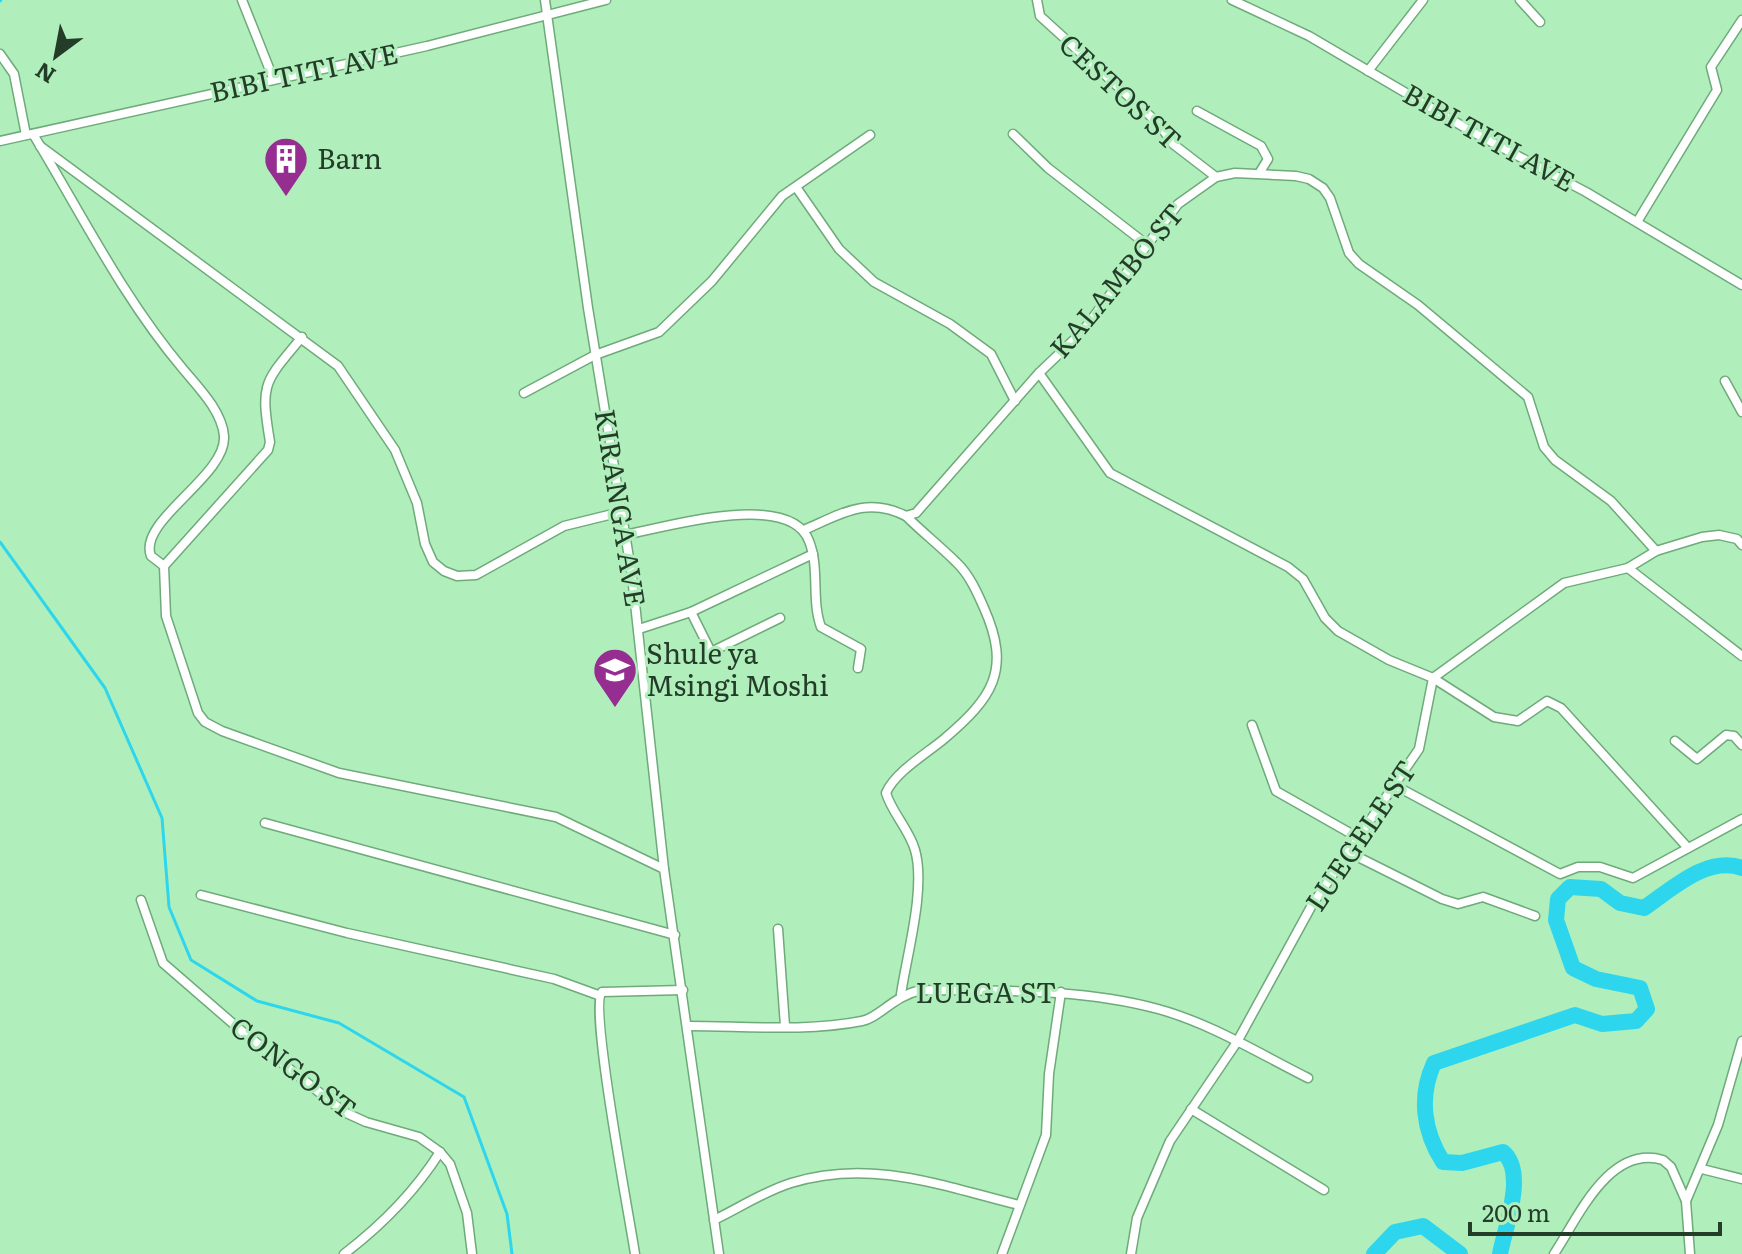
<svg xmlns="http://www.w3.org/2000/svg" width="1742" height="1254" font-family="Literata,serif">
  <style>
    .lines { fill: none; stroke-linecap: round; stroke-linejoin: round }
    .stream { stroke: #2ed6ed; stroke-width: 3 }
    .river { stroke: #2ed6ed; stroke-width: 16 }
    .street-casing { stroke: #6eaa7a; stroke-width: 11 }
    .street { stroke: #fff; stroke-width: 8 }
    .labels { text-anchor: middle; stroke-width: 6; stroke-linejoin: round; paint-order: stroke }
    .street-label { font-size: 28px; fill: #243d29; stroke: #b0efbc }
    .poi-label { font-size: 28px; fill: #243d29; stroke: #b0efbc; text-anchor: start }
  </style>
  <rect width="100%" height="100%" fill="#b0efbc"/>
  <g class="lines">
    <g class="stream">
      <polyline points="0,1 1,0"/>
      <polyline points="0,542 105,688 162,818 169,907 191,960 257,1001 339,1023 464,1097 507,1214 512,1254"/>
    </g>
    <g class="river">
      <polyline points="1374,1254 1395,1232 1423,1226 1460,1254"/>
      <path d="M1500,1254c5,-27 27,-82 3,-102l-41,11 -19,-1c-20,-31 -24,-66 -9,-99l141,-48 27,9 34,-3 11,-12 -7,-21 -44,-9 -23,-11 -17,-48 2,-21 12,-12 31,2 19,14 24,5c27,-18 63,-53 98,-40"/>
    </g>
    <g class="street-casing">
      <g id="street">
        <polyline points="242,0 273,78"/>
        <polyline points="545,0 588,308 632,576 664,869 719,1254"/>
        <polyline points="1037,0 1040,16 1159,124 1173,144 1216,177"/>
        <polyline points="1232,0 1309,36 1469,130 1586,192 1742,285"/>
        <polyline points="1520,0 1540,22"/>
        <polyline points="0,54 14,74 26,135"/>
        <polyline points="1368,71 1423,0"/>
        <polyline points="1197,111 1261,146 1268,159 1260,172"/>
        <path d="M33,134c48,79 90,164 150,235 15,18 39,42 41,67 3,40 -87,85 -73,120l13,10"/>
        <polyline points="1013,134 1048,168 1146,244"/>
        <polyline points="0,141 427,46 606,0"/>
        <polyline points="40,146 338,366 395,450 417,503 425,544 433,562 444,571 457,576 476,575 564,526 621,512"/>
        <polyline points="796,187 839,249 874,282 950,324 991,354 1015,401"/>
        <polyline points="1637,222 1717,90 1711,67 1742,20"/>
        <path d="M302,337c-38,46 -42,45 -32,105l-2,8 -104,116 2,50 32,97 7,9 17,9 117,42 217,44 108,52"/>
        <polyline points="1039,373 1110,473 1288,567 1303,579 1325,618 1338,631 1389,660 1433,678 1494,717 1518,721 1547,701 1561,708 1688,848"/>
        <polyline points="1725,381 1742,412"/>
        <polyline points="524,393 595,355 659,332 712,281 782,196 870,135"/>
        <path d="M804,530c37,-16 63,-34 102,-14l10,-3 123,-140 43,-41 96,-128 38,-27 19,-4 61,3 13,3 14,9 7,10 19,55 10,11 59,41 110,92 16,50 11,13 56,41 45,50"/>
        <path d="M625,535c41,-8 165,-45 184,6 11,27 2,59 12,86l40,22 -3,19"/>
        <polyline points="1628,568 1742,656"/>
        <polyline points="691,612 711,652 780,618"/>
        <polyline points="639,629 691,612 813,554"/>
        <polyline points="1252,725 1276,791 1357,837"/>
        <polyline points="1675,741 1697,759 1726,735 1734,736 1742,745"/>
        <polyline points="1396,786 1560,874 1578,867 1600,867 1633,878 1742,819"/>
        <polyline points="265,823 675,935"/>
        <polyline points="1348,852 1442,899 1458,904 1483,897 1535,916"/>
        <polyline points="201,895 347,933 554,979 598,995"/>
        <polyline points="141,900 163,963 238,1028 344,1112 366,1122 419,1137 440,1152 450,1164 467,1213 472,1254"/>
        <polyline points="778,929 785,1026"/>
        <path d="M901,994c6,-40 25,-106 14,-144 -6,-21 -23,-37 -29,-57 9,-21 40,-39 58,-54 48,-41 68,-68 40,-131 -7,-16 -15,-34 -28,-46 -16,-16 -34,-30 -50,-46"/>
        <path d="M688,1026c56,0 118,6 174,-5 17,-3 31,-25 59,-31 79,1 159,-2 237,19 52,14 102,45 150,69"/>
        <polyline points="1191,1109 1324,1190"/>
        <polyline points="1702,1169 1742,1179"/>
        <path d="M714,1220c25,-12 51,-29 77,-37 80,-25 151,3 228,22"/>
        <path d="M344,1254c38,-29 70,-61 96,-102"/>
        <path d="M635,1254c-5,-34 -46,-248 -33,-262l81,-2"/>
        <polyline points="1002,1254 1046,1135 1049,1074 1061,992"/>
        <polyline points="1131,1254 1137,1218 1170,1141 1237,1042 1312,905 1419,749 1433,678 1564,583 1628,568 1656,551 1702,537 1719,535 1737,539 1742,545"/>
        <path d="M1554,1254c24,-36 55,-110 109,-94l8,7 15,34"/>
        <polyline points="1690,1254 1686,1201 1718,1125 1742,1041"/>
      </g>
    </g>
    <use href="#street" class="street"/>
  </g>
  <defs>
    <g id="building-pin" transform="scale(2.3)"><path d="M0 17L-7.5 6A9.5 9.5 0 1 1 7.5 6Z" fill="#962e92" stroke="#b0efbc"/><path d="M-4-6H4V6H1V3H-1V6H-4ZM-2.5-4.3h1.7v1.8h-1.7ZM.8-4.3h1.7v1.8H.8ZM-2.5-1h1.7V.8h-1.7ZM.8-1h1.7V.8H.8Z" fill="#fff"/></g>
    <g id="school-pin" transform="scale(2.3)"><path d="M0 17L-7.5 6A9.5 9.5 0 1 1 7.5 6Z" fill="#962e92" stroke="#b0efbc"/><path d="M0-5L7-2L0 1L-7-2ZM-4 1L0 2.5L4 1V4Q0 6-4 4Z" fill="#fff"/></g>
  </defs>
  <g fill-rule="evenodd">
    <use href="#building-pin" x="286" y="159"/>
    <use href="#school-pin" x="615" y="670"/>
  </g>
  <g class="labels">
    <g class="street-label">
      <text transform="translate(304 73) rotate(-12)" y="10">BIBI TITI AVE</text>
      <text transform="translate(1120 92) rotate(43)" y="10">CESTOS ST</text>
      <text transform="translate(1489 138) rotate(29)" y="10">BIBI TITI AVE</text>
      <text transform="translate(1117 281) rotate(-50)" y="10">KALAMBO ST</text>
      <text transform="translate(620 508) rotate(81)" y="10">KIRANGA AVE</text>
      <text transform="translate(1361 836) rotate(-56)" y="10">LUEGELE ST</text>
      <text x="986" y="1003">LUEGA ST</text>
      <text transform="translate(293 1068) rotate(37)" y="10">CONGO ST</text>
    </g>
    <g class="poi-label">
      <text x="317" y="169">Barn</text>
      <text x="646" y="664">Shule ya<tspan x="646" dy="32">Msingi Moshi</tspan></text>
    </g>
  </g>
  <g transform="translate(56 56) rotate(212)" stroke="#b0efbc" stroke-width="6" paint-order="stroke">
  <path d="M0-6L14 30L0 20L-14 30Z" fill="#243d29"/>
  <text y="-12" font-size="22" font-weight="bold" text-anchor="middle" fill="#243d29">N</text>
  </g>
  <path d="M1470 1222v12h250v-12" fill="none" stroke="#243d29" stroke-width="4"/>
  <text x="1482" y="1222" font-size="24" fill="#243d29" stroke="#b0efbc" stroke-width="6" paint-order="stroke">200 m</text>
</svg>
